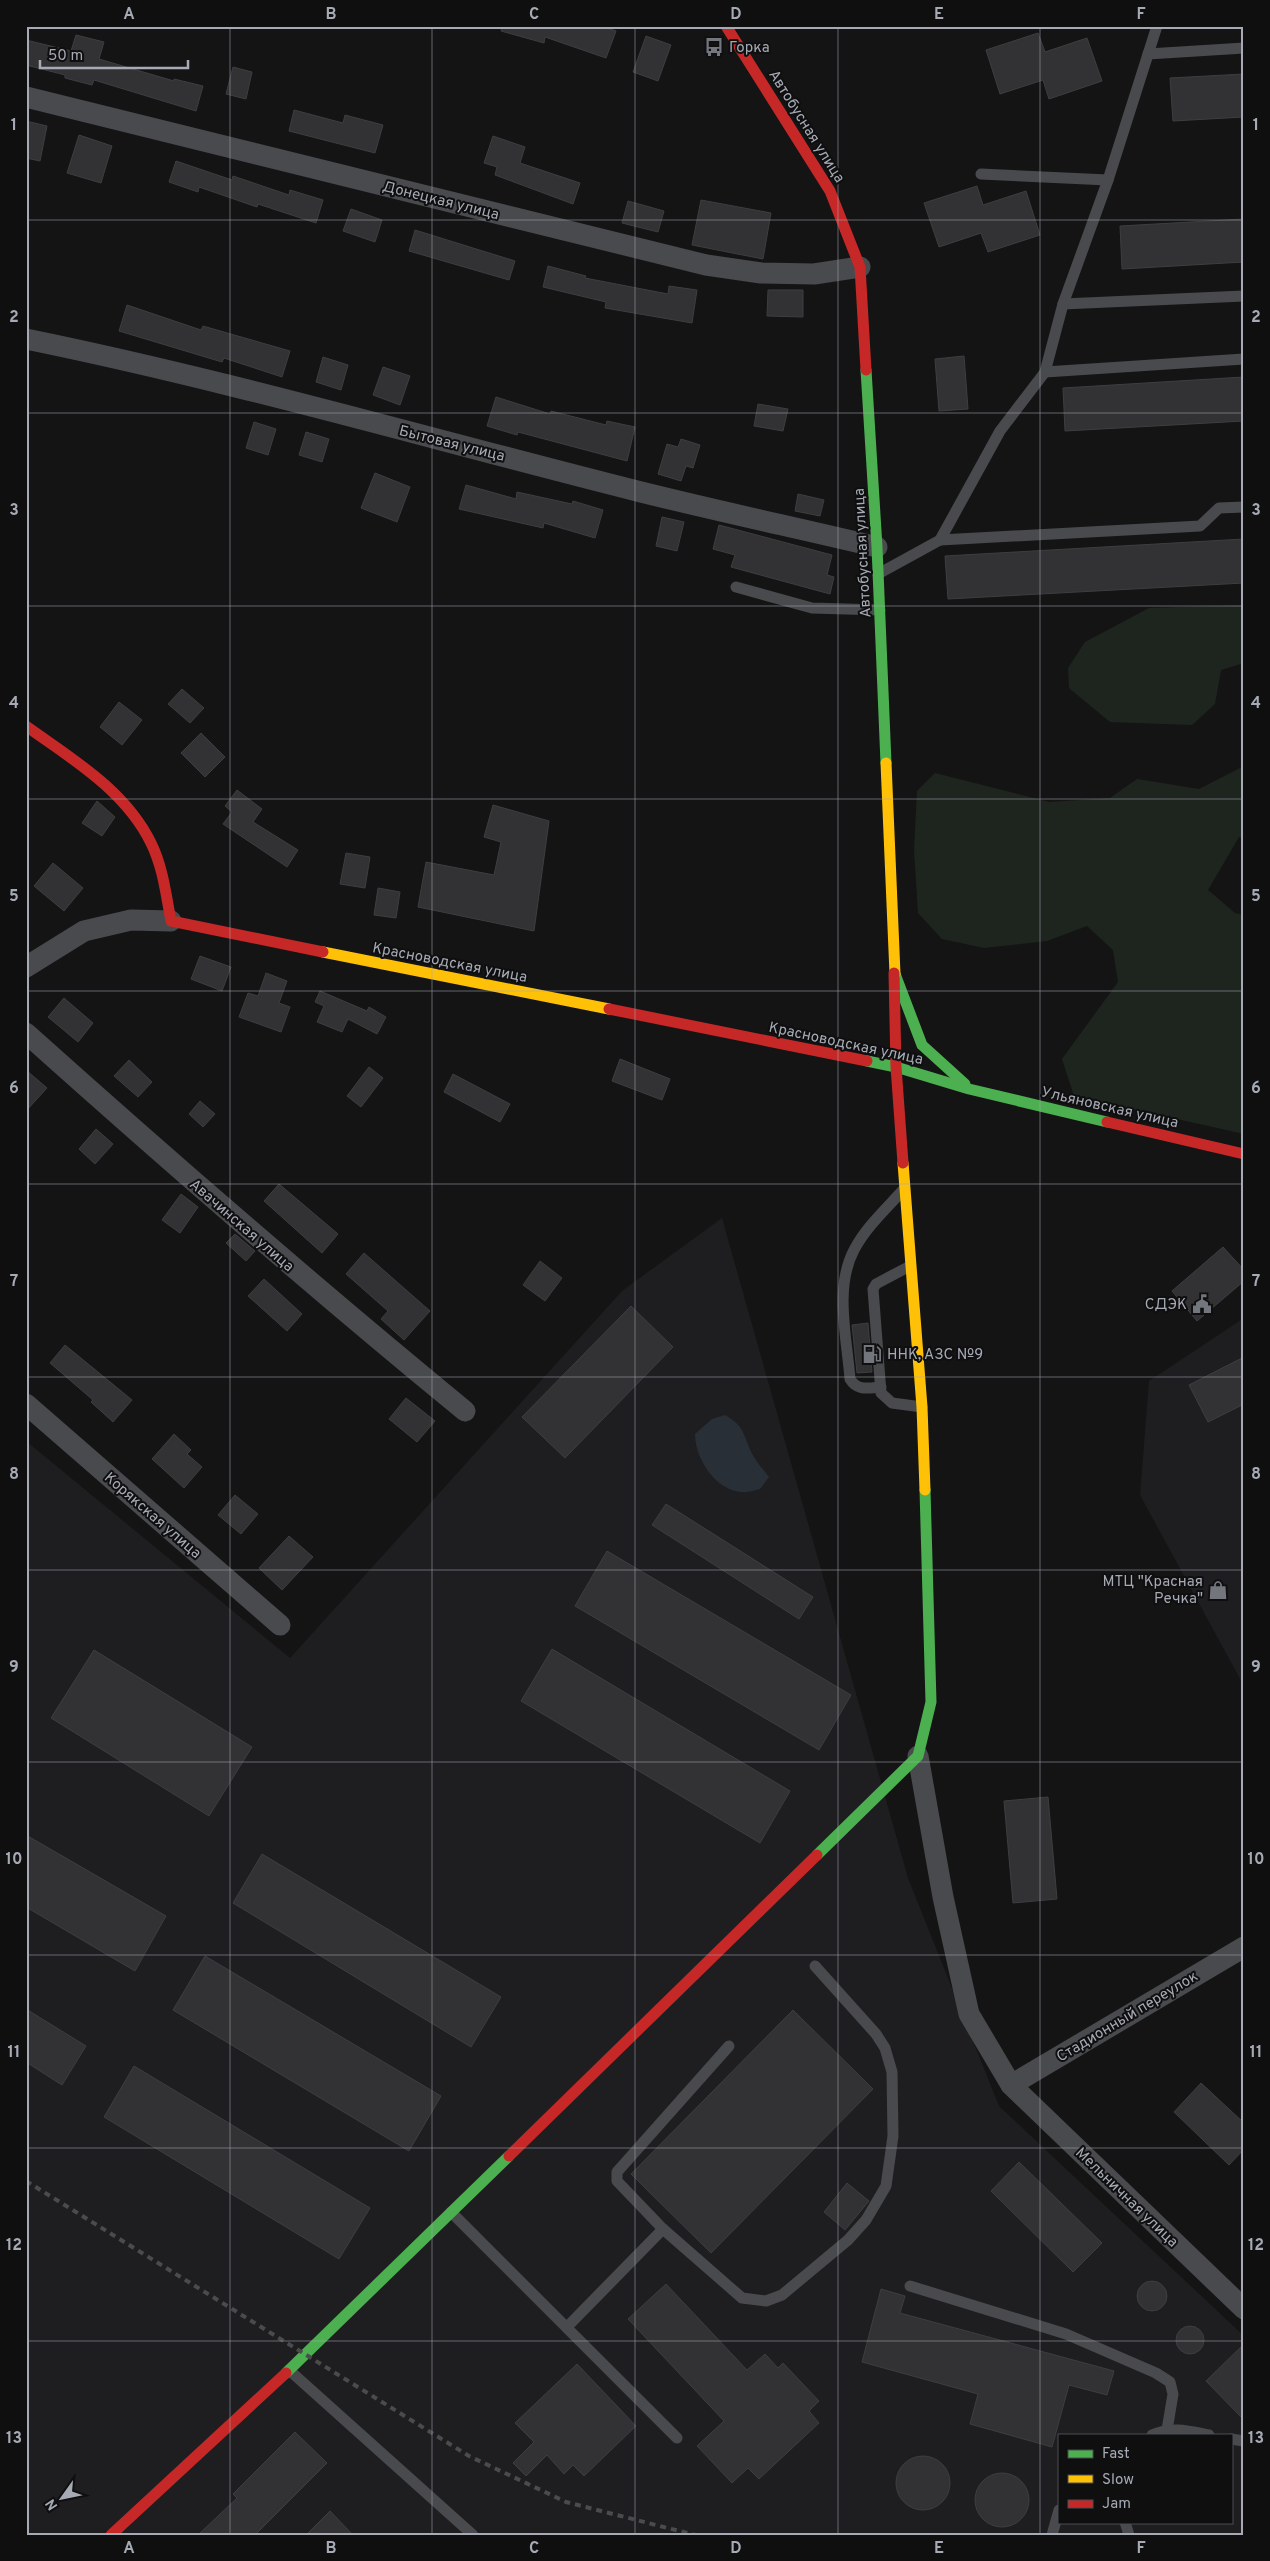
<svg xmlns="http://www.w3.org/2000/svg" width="1270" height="2561" font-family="Overpass,sans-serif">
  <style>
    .built { fill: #1e1e20; fill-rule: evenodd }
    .green { fill: #1e251f }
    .water { fill: #292f36 }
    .building { fill: #323234; stroke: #3d3e41 }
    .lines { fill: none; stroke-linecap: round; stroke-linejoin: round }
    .lane { stroke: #494a4d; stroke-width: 11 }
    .street { stroke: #494a4d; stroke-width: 21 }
    .fast { stroke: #4caf50; stroke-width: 11 }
    .slow { stroke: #ffc107; stroke-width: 11 }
    .jam { stroke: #c62828; stroke-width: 11 }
    .rail { stroke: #494b4d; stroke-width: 4; stroke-dasharray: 6 5; stroke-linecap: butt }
    .grid { fill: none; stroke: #a6aab5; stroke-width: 1; stroke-opacity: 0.55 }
    .labels { text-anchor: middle; stroke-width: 4; stroke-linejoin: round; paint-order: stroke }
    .poi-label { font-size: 15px; fill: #a6aab5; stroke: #0f0f10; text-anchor: start }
    .street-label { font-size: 15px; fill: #a6aab5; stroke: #0f0f10 }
    .neatline { fill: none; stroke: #a6aab5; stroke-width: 2 }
    .grid-label { font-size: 16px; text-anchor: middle; font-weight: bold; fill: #a6aab5 }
  </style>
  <rect width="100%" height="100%" fill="#141415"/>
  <g class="built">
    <path d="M722,1218l186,660 91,228 245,230v199h-1218v-1094l264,217 332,-367zM1059,2435h172v87h-172z"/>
    <polygon points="1244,1318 1244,1686 1140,1495 1149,1381"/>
  </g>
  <g class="green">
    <polygon points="1244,605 1244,663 1221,670 1215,704 1192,725 1110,722 1069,688 1068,668 1085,642 1149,608"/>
    <polygon points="1244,766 1244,838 1239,837 1208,890 1235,913 1244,915 1244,1134 1074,1096 1062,1059 1118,982 1113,950 1087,926 1047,941 984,948 942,939 918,913 914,850 917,791 935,773 1049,802 1110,798 1137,779 1199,789"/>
  </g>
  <path class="water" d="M725,1415c22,12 18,23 29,42 4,7 10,13 15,20l-9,12c-5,1 -10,3 -15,3 -29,1 -50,-34 -50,-58l17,-15z"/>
  <g class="building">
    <polygon points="502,26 601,26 616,31 606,58 545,37 544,43 501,31"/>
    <polygon points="1038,33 1045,52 1087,38 1102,81 1049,99 1043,80 1000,94 986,50"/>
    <polygon points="76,35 104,42 99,59 174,81 174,79 203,86 196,111 94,80 92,85 65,78 65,75 26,65 26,40 71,51"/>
    <polygon points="646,36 671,45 658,81 633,72"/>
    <polygon points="233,67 252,72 246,99 226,94"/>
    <polygon points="1244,74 1244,117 1173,121 1170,78"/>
    <polygon points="294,110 343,123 345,115 383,125 375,153 289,131"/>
    <polygon points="26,121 47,126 40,161 26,158"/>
    <polygon points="79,135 112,146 101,183 67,173"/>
    <polygon points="493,136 525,147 520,163 580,183 573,204 495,175 497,167 484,163"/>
    <polygon points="176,161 232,180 233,176 289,195 290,190 323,200 316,223 258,204 257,207 199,187 198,192 169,182"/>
    <polygon points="977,186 983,205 1026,191 1040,235 988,252 981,233 939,247 924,203"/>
    <polygon points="701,200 771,213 763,259 692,245"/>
    <polygon points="628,201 664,211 658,232 622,223"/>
    <polygon points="351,209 382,220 375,242 343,231"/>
    <polygon points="1244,219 1244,262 1122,269 1120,226"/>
    <polygon points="415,230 515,261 509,280 409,251"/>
    <polygon points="548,266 586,276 585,278 668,294 669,286 697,290 692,323 605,308 606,302 543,287"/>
    <polygon points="768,290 803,290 803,317 767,316"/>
    <polygon points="127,305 201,330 203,326 290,351 282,377 224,358 222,362 119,331"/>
    <polygon points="964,356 968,409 939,411 935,359"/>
    <polygon points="323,357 348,365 341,390 316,382"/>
    <polygon points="383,367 410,376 400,405 373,395"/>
    <polygon points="1244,377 1244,421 1065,431 1063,388"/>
    <polygon points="496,397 550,414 551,411 606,425 607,421 635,427 627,461 518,432 517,435 487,426"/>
    <polygon points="758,404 788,409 783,431 754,426"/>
    <polygon points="254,422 276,429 268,455 246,448"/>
    <polygon points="306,432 329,439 322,462 299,455"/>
    <polygon points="681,439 700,445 693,468 686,466 681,481 658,474 667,444 678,447"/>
    <polygon points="375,473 410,487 397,522 361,508"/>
    <polygon points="466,485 516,499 517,492 572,504 573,501 603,510 595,538 544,523 543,528 459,509"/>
    <polygon points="798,494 824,500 820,516 795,511"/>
    <polygon points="662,517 684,522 677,551 656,546"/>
    <polygon points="719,525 832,555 827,575 834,577 830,594 731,567 735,555 713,549"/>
    <polygon points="1244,539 1244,583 948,599 945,556"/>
    <polygon points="182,689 204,708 190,723 168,704"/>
    <polygon points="119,702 142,720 122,745 100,727"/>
    <polygon points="201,733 225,757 205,777 181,753"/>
    <polygon points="237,790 262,809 253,822 298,850 287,867 223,824 232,812 225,806"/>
    <polygon points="97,801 115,817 102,836 82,823"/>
    <polygon points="493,805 549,821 534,931 418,907 426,862 494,875 501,842 484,837"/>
    <polygon points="346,853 370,857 365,888 340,884"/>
    <polygon points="53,863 83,888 64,911 34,886"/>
    <polygon points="378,888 400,892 396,918 374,915"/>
    <polygon points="200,956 231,967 222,991 191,979"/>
    <polygon points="266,973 287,981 279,1003 290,1007 281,1032 239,1017 248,993 258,996"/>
    <polygon points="320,991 367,1011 369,1007 386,1017 377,1034 348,1019 342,1032 317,1022 324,1006 315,1002"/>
    <polygon points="64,998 93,1023 78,1042 48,1017"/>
    <polygon points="620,1059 670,1079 662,1100 612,1081"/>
    <polygon points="129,1060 152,1082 138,1097 114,1076"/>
    <polygon points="369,1067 383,1078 361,1107 347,1096"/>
    <polygon points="26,1070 47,1088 26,1111"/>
    <polygon points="453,1074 510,1104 500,1122 444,1092"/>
    <polygon points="200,1101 215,1114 203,1127 189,1114"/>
    <polygon points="96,1129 113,1144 95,1164 79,1149"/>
    <polygon points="279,1184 338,1234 322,1253 264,1201"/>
    <polygon points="181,1194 198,1207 180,1233 162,1220"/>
    <polygon points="235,1234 255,1251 246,1261 226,1243"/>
    <polygon points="1223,1247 1244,1270 1244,1281 1197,1321 1172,1291"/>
    <polygon points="364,1253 430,1311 404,1340 381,1319 388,1311 346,1274"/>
    <polygon points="540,1261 562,1278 545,1301 523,1285"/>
    <polygon points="264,1279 302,1314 287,1331 248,1296"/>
    <polygon points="631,1306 673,1347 565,1458 522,1417"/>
    <polygon points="868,1323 872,1372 857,1373 852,1325"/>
    <polygon points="65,1345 132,1400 113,1422 91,1402 93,1400 50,1363"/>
    <polygon points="1244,1357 1244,1404 1208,1422 1189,1385"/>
    <polygon points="406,1398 435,1421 417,1442 389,1419"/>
    <polygon points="174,1434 191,1450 187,1454 202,1467 184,1488 152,1459"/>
    <polygon points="235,1495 258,1514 241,1534 218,1515"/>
    <polygon points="666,1504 813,1597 799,1619 652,1525"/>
    <polygon points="289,1536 313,1557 282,1590 259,1568"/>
    <polygon points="607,1551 851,1695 819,1750 575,1606"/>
    <polygon points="552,1649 790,1791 760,1843 521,1701"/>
    <polygon points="94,1650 252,1747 209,1816 51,1718"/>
    <polygon points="1048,1797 1057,1899 1013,1903 1004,1801"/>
    <polygon points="26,1835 166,1916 135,1971 26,1907"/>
    <polygon points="262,1854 501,1997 471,2047 233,1903"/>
    <polygon points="205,1956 441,2096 409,2151 173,2010"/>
    <polygon points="26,2009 86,2046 62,2085 26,2062"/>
    <polygon points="793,2010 873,2089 711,2253 631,2174"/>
    <polygon points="134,2066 370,2208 339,2259 104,2117"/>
    <polygon points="1201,2083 1244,2123 1244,2149 1229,2165 1174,2112"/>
    <polygon points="1019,2162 1102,2243 1073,2272 991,2191"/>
    <polygon points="847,2183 869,2201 845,2230 824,2212"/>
    <circle cx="1152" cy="2296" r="15"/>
    <polygon points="666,2284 747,2370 765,2354 778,2368 783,2363 819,2401 809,2411 819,2423 759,2479 748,2468 732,2483 697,2446 724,2421 628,2319"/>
    <polygon points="881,2289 905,2296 900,2313 1114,2371 1107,2395 1069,2385 1052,2447 970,2424 978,2394 862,2362"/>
    <circle cx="1190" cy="2340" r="14"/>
    <polygon points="1244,2344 1244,2420 1206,2381"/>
    <polygon points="577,2364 636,2426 584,2476 573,2465 564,2474 547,2455 526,2476 513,2463 534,2442 515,2423"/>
    <polygon points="295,2432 327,2463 255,2535 198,2535 237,2498 233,2494"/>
    <circle cx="923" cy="2483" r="27"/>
    <circle cx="1002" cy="2500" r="27"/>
    <polygon points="330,2511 353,2535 306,2535"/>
  </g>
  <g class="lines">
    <g class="lane">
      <polyline points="1148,54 1244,48"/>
      <polyline points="981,174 1108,180"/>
      <polyline points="1063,304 1244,296"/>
      <polyline points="1045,372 1244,359"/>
      <polyline points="940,540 1200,526 1219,508 1244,507"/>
      <polyline points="878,574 940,540 1000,431 1045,372 1063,304 1108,180 1157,26"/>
      <polyline points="736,587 812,608 880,610"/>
      <polyline points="910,1266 876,1284 873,1289 881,1393 892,1403 922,1407"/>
      <path d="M881,1387c-13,1 -24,4 -31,-8 -3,-41 -16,-91 4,-129 12,-23 32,-41 49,-60"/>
      <polyline points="729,2046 617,2172 617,2181 663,2229 742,2298 766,2301 782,2295 848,2240 866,2220 886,2186 893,2136 892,2072 885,2048 876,2034 815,1966"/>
      <polyline points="451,2212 677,2438"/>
      <polyline points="910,2286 1066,2334 1156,2373 1170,2382 1173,2394 1167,2430"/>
      <polyline points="567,2327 663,2229"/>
      <polyline points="289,2370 473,2535"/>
      <path d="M1152,2435c19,-9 37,-4 57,0"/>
      <polyline points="1231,2439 1244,2441"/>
      <polyline points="1125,2522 1129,2535"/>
      <polyline points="1052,2535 1059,2510"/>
    </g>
    <g class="street">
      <polyline points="26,97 706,265 761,273 814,274 860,267"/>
      <path d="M26,339c206,42 408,101 611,152 80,20 160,37 240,56"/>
      <polyline points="26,967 84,931 131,920 171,921"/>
      <path d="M26,1033c144,129 289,255 439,378"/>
      <polyline points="26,1404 280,1625"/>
      <polyline points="918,1756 943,1897 969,2014 1011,2085 1244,2309"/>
      <polyline points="1011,2085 1244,1947"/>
    </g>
    <g class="fast">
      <polyline points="866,370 877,547 886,763"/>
      <polyline points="895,974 922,1045 965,1084"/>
      <polyline points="867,1061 896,1067 969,1089 1107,1122"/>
      <polyline points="817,1855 918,1756 931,1702 925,1490"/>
      <polyline points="286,2373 509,2156"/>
    </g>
    <g class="slow">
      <polyline points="886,763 895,974"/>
      <polyline points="323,952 609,1009"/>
      <polyline points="903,1163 922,1407 925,1490"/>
    </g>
    <g class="jam">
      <polyline points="726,26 830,191 860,267 866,370"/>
      <path d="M26,726c46,33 99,64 125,117 12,24 15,52 20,78l152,31"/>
      <polyline points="894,973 896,1067 903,1163"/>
      <polyline points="609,1009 867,1061"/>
      <polyline points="1107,1122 1244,1154"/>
      <polyline points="509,2156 817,1855"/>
      <polyline points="111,2535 286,2373"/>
    </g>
    <polyline class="rail" points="26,2181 469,2456 566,2502 695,2535"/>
  </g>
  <path class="grid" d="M230,26v2509M432,26v2509M635,26v2509M838,26v2509M1040,26v2509M26,220h1218M26,413h1218M26,606h1218M26,799h1218M26,991h1218M26,1184h1218M26,1377h1218M26,1570h1218M26,1762h1218M26,1955h1218M26,2148h1218M26,2341h1218"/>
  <defs>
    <g id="bus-bare" transform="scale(1.5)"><path d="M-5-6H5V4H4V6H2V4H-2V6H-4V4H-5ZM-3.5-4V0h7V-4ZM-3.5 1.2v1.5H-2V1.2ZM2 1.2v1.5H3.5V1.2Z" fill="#73767d" stroke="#0f0f10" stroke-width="2.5" paint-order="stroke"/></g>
    <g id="civic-bare" transform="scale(1.5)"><path d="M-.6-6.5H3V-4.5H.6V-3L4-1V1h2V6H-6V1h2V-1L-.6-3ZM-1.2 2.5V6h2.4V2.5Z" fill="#73767d" stroke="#0f0f10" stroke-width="2.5" paint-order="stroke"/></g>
    <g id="fuel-bare" transform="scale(1.5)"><path d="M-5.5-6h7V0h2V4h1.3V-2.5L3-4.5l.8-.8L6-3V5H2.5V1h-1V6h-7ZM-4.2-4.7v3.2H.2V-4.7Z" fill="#73767d" stroke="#0f0f10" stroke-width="2.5" paint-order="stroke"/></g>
    <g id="shop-bare" transform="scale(1.5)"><path d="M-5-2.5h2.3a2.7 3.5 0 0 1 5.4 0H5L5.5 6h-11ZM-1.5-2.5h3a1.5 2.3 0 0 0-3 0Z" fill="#73767d" stroke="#0f0f10" stroke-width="2.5" paint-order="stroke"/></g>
  </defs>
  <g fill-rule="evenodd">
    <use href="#bus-bare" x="714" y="47"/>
    <use href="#civic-bare" x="1202" y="1304"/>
    <use href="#fuel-bare" x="872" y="1354"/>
    <use href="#shop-bare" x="1218" y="1590"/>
  </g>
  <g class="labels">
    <g class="poi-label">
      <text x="729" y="52">Горка</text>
      <text x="1187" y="1309" text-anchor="end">СДЭК</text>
      <text x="887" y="1359">ННК, АЗС №9</text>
      <text x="1203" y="1586" text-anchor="end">МТЦ "Красная<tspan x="1203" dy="17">Речка"</tspan></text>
    </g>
    <g class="street-label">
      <text transform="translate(807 126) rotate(58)" y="5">Автобусная улица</text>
      <text transform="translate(441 200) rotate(14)" y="5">Донецкая улица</text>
      <text transform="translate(452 443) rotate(14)" y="5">Бытовая улица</text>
      <text transform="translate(862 553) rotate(-93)" y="5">Автобусная улица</text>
      <text transform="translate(450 962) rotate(11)" y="5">Красноводская улица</text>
      <text transform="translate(846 1043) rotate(12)" y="5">Красноводская улица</text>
      <text transform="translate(1110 1107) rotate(13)" y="5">Ульяновская улица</text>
      <text transform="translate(242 1225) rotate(41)" y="5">Авачинская улица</text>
      <text transform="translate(153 1515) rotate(41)" y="5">Корякская улица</text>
      <text transform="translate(1127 2016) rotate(-31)" y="5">Стадионный переулок</text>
      <text transform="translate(1127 2197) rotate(44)" y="5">Мельничная улица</text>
    </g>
  </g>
  <rect width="1270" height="2561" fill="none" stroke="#0f0f10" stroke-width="55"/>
  <rect x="1058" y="2434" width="175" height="90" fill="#0f0f10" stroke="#4b4d52"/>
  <rect x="1068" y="2450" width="25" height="8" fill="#4caf50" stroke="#4b4d52"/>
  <text x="1102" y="2458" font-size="15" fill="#a6aab5">Fast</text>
  <rect x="1068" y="2475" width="25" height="8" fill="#ffc107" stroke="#4b4d52"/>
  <text x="1102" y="2484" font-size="15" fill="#a6aab5">Slow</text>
  <rect x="1068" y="2500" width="25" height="8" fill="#c62828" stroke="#4b4d52"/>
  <text x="1102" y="2508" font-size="15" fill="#a6aab5">Jam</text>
  <g transform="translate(62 2498) rotate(237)" stroke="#0f0f10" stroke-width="4" paint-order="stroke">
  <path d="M0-4L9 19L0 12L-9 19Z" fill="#a6aab5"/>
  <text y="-8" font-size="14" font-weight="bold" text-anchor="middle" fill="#a6aab5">N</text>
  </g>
  <path d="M40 60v8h148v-8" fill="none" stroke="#a6aab5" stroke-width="2.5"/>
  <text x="48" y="60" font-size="15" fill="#a6aab5" stroke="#0f0f10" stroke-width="4" paint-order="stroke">50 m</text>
  <rect x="28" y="28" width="1214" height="2506" class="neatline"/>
  <g class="grid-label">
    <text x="129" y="19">A</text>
    <text x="331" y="19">B</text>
    <text x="534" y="19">C</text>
    <text x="736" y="19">D</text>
    <text x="939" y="19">E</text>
    <text x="1141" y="19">F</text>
    <text x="14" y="130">1</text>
    <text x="1256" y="130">1</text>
    <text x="14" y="322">2</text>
    <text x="1256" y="322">2</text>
    <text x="14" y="515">3</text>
    <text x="1256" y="515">3</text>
    <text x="14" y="708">4</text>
    <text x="1256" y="708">4</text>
    <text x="14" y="901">5</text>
    <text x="1256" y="901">5</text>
    <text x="14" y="1093">6</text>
    <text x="1256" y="1093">6</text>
    <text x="14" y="1286">7</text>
    <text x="1256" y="1286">7</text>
    <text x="14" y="1479">8</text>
    <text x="1256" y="1479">8</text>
    <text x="14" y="1672">9</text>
    <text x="1256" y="1672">9</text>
    <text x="14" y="1864">10</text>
    <text x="1256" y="1864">10</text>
    <text x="14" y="2057">11</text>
    <text x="1256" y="2057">11</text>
    <text x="14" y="2250">12</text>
    <text x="1256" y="2250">12</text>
    <text x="14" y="2443">13</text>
    <text x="1256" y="2443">13</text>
    <text x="129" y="2553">A</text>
    <text x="331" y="2553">B</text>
    <text x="534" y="2553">C</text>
    <text x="736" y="2553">D</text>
    <text x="939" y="2553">E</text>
    <text x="1141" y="2553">F</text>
  </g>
</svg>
